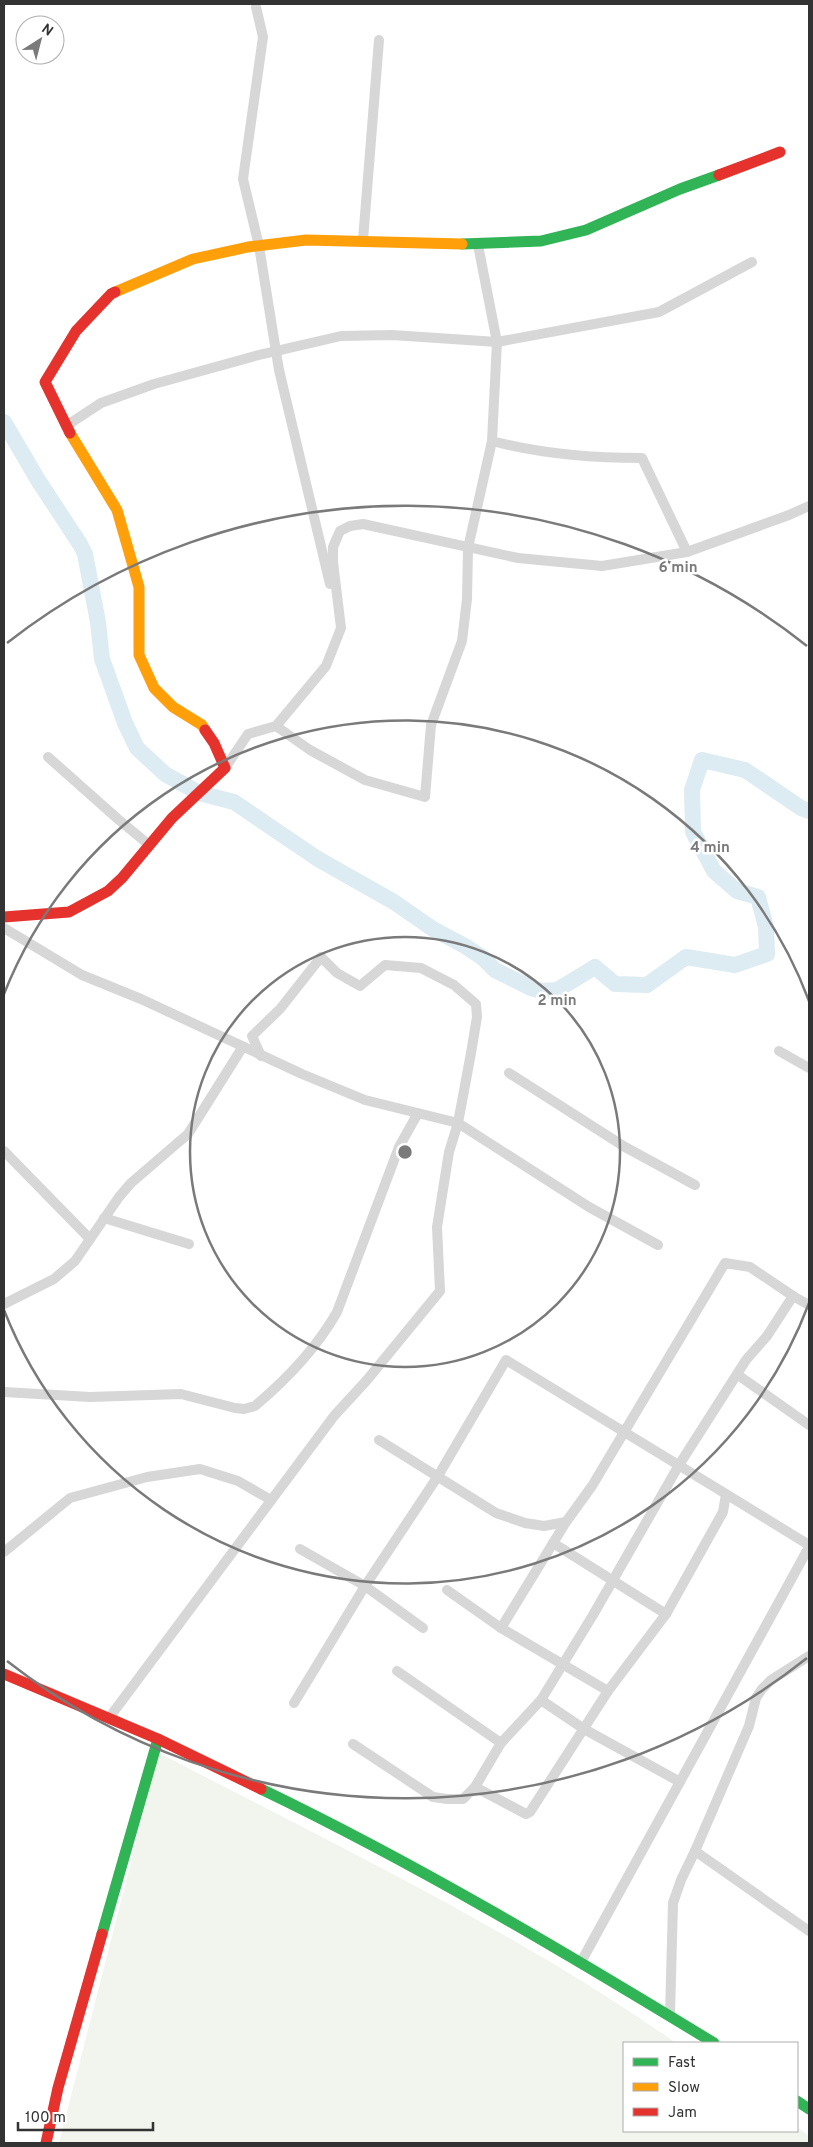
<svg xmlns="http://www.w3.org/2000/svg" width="813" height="2147" font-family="Overpass,sans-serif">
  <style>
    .green { fill: #f1f5ed }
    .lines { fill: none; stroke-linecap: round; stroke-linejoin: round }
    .stream { stroke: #ddebf3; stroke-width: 2.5 }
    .river { stroke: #ddebf3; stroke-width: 16 }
    .street { stroke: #d7d7d7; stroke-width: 10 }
    .fast { stroke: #30b455; stroke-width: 11 }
    .slow { stroke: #ff9f0a; stroke-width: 11 }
    .jam { stroke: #e5322d; stroke-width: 11 }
    .ring { fill: none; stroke: #7a7a7a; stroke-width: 2.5 }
    .centre { fill: #7a7a7a; stroke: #fff; stroke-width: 2.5 }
    .ring-label { font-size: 15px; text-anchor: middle; font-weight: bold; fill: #7a7a7a; stroke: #fff; stroke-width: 5; stroke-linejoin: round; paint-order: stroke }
  </style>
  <rect width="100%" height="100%" fill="#fff"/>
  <path class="green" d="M159,1753c175,91 355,177 517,290h-52v88h173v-4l12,9v7h-750z"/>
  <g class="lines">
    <polyline class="stream" points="4,9 5,4"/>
    <polyline class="river" points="4,422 38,480 80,544 85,554 98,622 102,659 125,723 137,748 165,774 199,793 234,802 318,859 394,902 433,929 465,946 483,958 495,970 531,988 542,991 557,990 595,967 615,984 647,985 686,957 735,965 767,954 766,927 758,897 737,891 714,871 693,832 692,790 702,760 745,770 801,808 809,811"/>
    <g class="street">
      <polyline points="256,7 263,37 243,179 259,246 279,370 330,584"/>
      <polyline points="363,240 379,40"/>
      <polyline points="66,426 101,403 154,384 255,356 341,336 392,335 497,342 659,312 752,262"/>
      <path d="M492,441c50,13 99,17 150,17l45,94"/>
      <polyline points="276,726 310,750 365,780 425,797 431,725 462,641 467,599 468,548 492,441 497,342 478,245"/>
      <polyline points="48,757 119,820 148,844"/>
      <polyline points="225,768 248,734 276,726 326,666 341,628 333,562 333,547 340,531 350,526 363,524 518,558 602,566 687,552 789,515 809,506"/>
      <polyline points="4,928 82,975 141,999 302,1074 365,1100 458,1123 589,1207 658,1245"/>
      <polyline points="779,1051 809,1068"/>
      <polyline points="509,1073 625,1147 695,1185"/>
      <polyline points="4,1151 90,1239"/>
      <polyline points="104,1218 189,1244"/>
      <polyline points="4,1304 54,1279 75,1261 119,1197 131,1183 188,1134 242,1048"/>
      <polyline points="738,1375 809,1425"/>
      <path d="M4,1392l86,5 91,-3 54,14 9,1 11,-3c32,-27 61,-57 82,-94l62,-165 19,-34"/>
      <polyline points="379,1440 496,1513 525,1523 544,1526 566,1522"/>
      <polyline points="726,1494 809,1545"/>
      <polyline points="553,1543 666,1614"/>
      <polyline points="300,1549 365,1586 423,1628"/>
      <polyline points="4,1552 70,1498 147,1477 200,1469 238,1481 271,1500"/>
      <polyline points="447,1590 501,1628 608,1691"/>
      <polyline points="501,1628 566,1522 592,1486 725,1263 750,1267 793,1296 809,1305"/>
      <polyline points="397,1671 501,1743"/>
      <polyline points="541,1700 584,1729 680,1782"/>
      <polyline points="294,1703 365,1586 438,1476 506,1360 726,1494 723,1512 666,1614 608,1691 530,1812 526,1814 475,1787"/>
      <polyline points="109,1718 334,1416 367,1380 440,1291 437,1227 449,1152 458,1123 471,1053 477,1017 476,1004 454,985 421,968 385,965 360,986 337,973 321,957 280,1009 252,1036 261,1056"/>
      <polyline points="353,1744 433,1797 447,1799 463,1799 475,1787 501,1743 541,1700 593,1615 679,1465 746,1360 767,1336 793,1296"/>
      <polyline points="695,1851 809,1931"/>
      <polyline points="581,1962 809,1547"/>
      <polyline points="670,2015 673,1903 681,1880 695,1851 749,1726 756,1698 762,1689 771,1680 809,1656"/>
    </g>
    <g class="fast">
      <polyline points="462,244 541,241 586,230 680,189 719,175"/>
      <path d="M261,1789c156,75 305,164 453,254"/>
      <polyline points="102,1934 158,1739"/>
      <polyline points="797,2101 809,2109"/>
    </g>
    <g class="slow">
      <polyline points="115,292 193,259 248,247 306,240 462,244"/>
      <polyline points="70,433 117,510 139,587 139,655 154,688 173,707 202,725 205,730"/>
    </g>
    <g class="jam">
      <polyline points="719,175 780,152"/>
      <polyline points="70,433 45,382 76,331 111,294 115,292"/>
      <polyline points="4,917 69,912 108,891 122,878 172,818 225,768 214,743 205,730"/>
      <polyline points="4,1674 158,1739 261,1789"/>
      <polyline points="46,2143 58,2088 102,1934"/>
    </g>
  </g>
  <g class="ring">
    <circle cx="405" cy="1152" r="215"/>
    <path d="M809 1303A431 431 0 0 1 4 1310M4 994A431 431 0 0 1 809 1001"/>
    <path d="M807 1658A646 646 0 0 1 7 1661M7 643A646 646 0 0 1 807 646"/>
  </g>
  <circle cx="405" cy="1152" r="8" class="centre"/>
  <g class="ring-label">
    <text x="678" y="572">6 min</text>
    <text x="710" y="852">4 min</text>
    <text x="557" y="1005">2 min</text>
  </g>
  <rect width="813" height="2147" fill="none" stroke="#333333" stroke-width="10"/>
  <rect x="623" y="2042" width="175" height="90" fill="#ffffff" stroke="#adadad"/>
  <rect x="633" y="2058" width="25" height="8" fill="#30b455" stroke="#adadad"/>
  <text x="668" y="2067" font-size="15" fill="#333333">Fast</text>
  <rect x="633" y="2083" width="25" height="8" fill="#ff9f0a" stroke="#adadad"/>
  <text x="668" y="2092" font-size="15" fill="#333333">Slow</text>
  <rect x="633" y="2108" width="25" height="8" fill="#e5322d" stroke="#adadad"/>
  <text x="668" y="2117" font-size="15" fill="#333333">Jam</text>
  <g transform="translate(40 40) rotate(36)"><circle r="24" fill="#ffffff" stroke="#adadad"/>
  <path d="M0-4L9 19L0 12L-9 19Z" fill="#7a7a7a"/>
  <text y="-8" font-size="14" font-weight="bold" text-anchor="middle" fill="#333333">N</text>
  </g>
  <path d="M18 2122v8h135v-8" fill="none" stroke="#333333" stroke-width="2.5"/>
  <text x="25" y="2122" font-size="15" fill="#333333" stroke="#ffffff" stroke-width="4" paint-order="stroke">100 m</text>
</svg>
